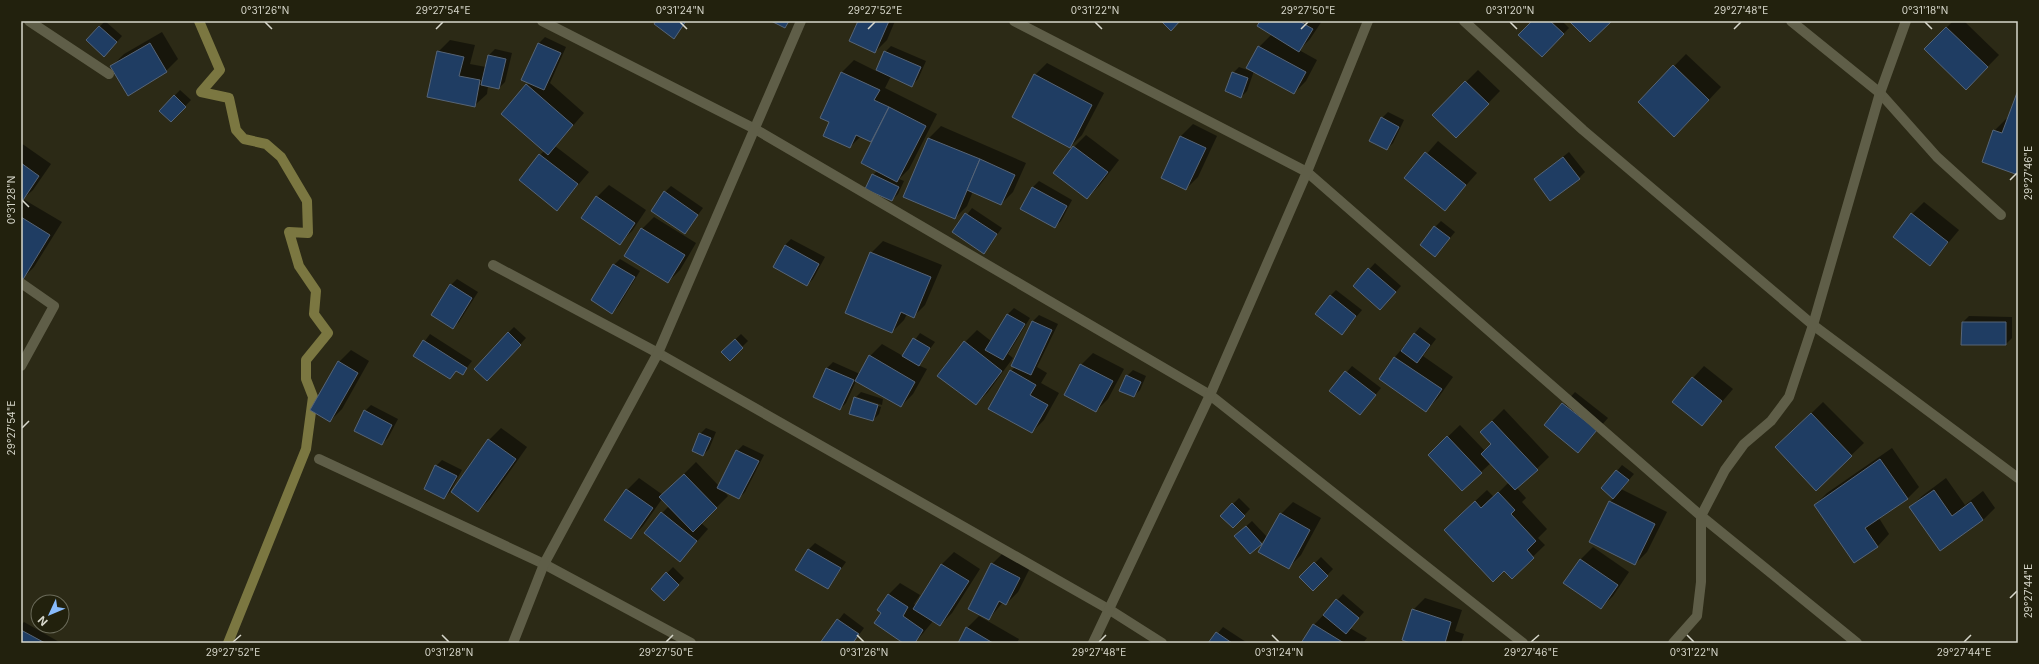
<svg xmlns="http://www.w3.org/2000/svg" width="2039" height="664" font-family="Inter,sans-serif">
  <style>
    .shadow { fill: #0007 }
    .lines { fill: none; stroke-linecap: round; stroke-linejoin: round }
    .stream { stroke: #7b7741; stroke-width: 10 }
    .building { fill: #1f3d63; stroke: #576577 }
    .minor { stroke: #5f5e48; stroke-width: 10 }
    .tertiary { stroke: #5f5e48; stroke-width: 10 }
    .ticks { fill: none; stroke: #d7d7cb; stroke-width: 1.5 }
    .neatline { fill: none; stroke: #d7d7cb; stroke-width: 1.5 }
    .ticks-label { font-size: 10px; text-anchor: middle; fill: #d7d7cb }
  </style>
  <rect width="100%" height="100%" fill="#2c2a16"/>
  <g class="shadow">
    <polygon points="105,21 122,36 110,50 87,40"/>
    <polygon points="657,21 687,21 674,37"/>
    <polygon points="859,21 895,21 887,40 875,52"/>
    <polygon points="1261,21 1322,21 1310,39 1299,50 1317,60 1306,81 1294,93 1254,71 1247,91 1241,97 1233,73 1239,67 1253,72 1259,47 1272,34"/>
    <polygon points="1533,21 1562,21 1569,28 1542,56"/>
    <polygon points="1953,21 1964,21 1999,55 1966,89 1926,49"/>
    <polygon points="162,32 178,59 166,71 128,94 112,66 124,54"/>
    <polygon points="545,37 566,47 550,83 584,113 555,146 589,172 557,210 540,155 544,151 527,85 529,83 523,80 539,43"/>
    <polygon points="450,40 475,45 470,64 486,67 489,55 495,49 512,53 505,82 499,88 488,86 487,94 475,105 438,52"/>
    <polygon points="891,46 926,61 918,79 912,85 891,76 885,88 937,114 909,169 899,179 904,181 898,194 892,200 873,175 877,171 872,142 861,136 850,147 831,122 821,117 842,72 854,60 876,71 885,52"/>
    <polygon points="1686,54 1721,87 1686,124 1639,102"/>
    <polygon points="1047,63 1104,93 1082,135 1070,147 1035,75"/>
    <polygon points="1478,70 1500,91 1468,124 1466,82"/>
    <polygon points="180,90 191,100 177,115 160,111"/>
    <polygon points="2018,93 2018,174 1994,131 2006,119 2008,119"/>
    <polygon points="1388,112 1404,120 1393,143 1387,149 1382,118"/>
    <polygon points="1193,124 1217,136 1198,177 1186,189 1162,178 1181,136"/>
    <polygon points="941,126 1026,163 1013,192 1001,204 973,191 967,206 955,218 904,197 929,138"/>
    <polygon points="1086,135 1119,160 1099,186 1087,198 1074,147"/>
    <polygon points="1438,141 1477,173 1445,209 1406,178"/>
    <polygon points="21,143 51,164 33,190 23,199 62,222 34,267 22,279"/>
    <polygon points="1569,152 1585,172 1579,178 1535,179"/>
    <polygon points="1039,181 1072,200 1061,221 1055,227 1021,209 1033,187"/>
    <polygon points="609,185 646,210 632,231 620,243 597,197"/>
    <polygon points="671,186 703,208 685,232 665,192"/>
    <polygon points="1924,202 1959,230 1930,265 1912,214"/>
    <polygon points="972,208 1002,228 984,252 954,232"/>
    <polygon points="654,217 696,243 680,270 668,282 642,229"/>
    <polygon points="1441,221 1455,232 1435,256 1435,227"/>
    <polygon points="791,239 825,257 813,279 807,285 774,266 785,245"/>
    <polygon points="883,241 942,265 925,305 913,317 907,314 904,320 892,332 871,253"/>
    <polygon points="620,259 640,271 618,307 612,313 614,265"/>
    <polygon points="1375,263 1401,286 1386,303 1354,286"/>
    <polygon points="457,279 478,292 459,322 453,328 451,285"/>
    <polygon points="1336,290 1362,310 1342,334 1330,296"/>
    <polygon points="1014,308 1030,318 1008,354 1013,358 988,392 976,404 965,342 977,330 991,341 1008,314"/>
    <polygon points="1039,315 1058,324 1037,367 1047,373 1041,383 1059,393 1044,420 1032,432 1011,371 1015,367 1012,365 1033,321"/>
    <polygon points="1969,316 2012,317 2012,338 2006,344 1963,344 1963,322"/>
    <polygon points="514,327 526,338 493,374 508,333"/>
    <polygon points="1420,327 1436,339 1423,356 1453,377 1438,398 1426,410 1381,379 1395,357"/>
    <polygon points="920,333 935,342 918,365 927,369 913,394 901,406 856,381 846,403 840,409 827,368 833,362 860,374 870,356 882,344 903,356"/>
    <polygon points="430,334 472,361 462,374 457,370 450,378 414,356"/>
    <polygon points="741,334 748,341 730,359 722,352"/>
    <polygon points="351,350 369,361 342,409 330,421 339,362"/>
    <polygon points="1093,353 1124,369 1108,399 1096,411 1081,365"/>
    <polygon points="1352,366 1381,388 1360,414 1331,391"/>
    <polygon points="1704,366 1733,389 1702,425 1693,378"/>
    <polygon points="1133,370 1146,376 1140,390 1134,396 1127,376"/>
    <polygon points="861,392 883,399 882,405 857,397 857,399 881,407 879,414 873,420 855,398"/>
    <polygon points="1575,392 1608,418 1578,452 1545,425"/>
    <polygon points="1823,402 1864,443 1816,489 1788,436"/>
    <polygon points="371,405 398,419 388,438 382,444 365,411"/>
    <polygon points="1504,409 1549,457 1517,488 1526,498 1522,502 1547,529 1538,538 1545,545 1512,577 1457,518 1487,490 1494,497 1509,482 1491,463 1481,472 1429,455 1460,425 1485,451 1492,444 1481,432"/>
    <polygon points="501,428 527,447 490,499 478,511 489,440"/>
    <polygon points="706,428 716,432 709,449 703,455 700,434"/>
    <polygon points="743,445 764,455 745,492 739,498 723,490 728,496 701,523 708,529 680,561 662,513 669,506 662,499 643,526 631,538 606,519 627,490 639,478 663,495 696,462 719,486 737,451"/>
    <polygon points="1892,448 1919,487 1907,499 1879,518 1889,534 1878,546 1854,562 1815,505 1827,493"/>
    <polygon points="442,460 462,470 450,492 444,498 436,466"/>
    <polygon points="1622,465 1634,474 1621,489 1667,512 1647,552 1635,564 1610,502 1614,498 1617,471"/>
    <polygon points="1946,478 1965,505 1983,491 1995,508 1983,520 1940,550 1910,508 1922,496"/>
    <polygon points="1239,498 1250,509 1233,527 1221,516"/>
    <polygon points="1293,502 1321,518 1301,555 1289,567 1267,537 1251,553 1241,531 1252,521 1268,538 1281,514"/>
    <polygon points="815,543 846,562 828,587 797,569 809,549"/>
    <polygon points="1593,547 1629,572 1613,596 1601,608 1564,583 1581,559"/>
    <polygon points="954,552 980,569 952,613 940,625 933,621 915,643 905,643 883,613 888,595 900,583 920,595 914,604 916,605 942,564"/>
    <polygon points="1004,552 1031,566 1018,592 1006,604 1003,602 989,619 992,564"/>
    <polygon points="1321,557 1333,569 1313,590 1301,577"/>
    <polygon points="673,567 684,578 664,600 652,589"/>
    <polygon points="1343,594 1364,612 1350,628 1367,638 1363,643 1302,643 1314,625"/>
    <polygon points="1425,598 1462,610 1455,631 1464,634 1461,643 1413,643 1413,610"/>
    <polygon points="844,613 864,628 853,643 821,643"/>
    <polygon points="979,616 1019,639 1017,643 959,643 967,628"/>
    <polygon points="24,622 61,643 21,643 21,625"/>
    <polygon points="1223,627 1246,642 1210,643"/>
  </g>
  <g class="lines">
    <polyline class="stream" points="199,21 220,70 201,92 229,98 236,130 244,139 266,144 281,157 307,201 308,233 289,232 299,266 316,291 314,314 328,333 306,360 306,379 313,397 306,449 228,643"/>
  </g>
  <g class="building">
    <polygon points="656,21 686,21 674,39 654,24"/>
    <polygon points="771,21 789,21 785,28"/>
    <polygon points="858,21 889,21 875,53 849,41"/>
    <polygon points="1161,21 1180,21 1171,31"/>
    <polygon points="1260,21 1299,21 1313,29 1299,52 1257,26"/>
    <polygon points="1532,21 1550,21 1564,34 1542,57 1518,35"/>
    <polygon points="1569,21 1612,21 1590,42"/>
    <polygon points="99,26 117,42 104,57 86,40"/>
    <polygon points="1946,27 1988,67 1966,90 1924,49"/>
    <polygon points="150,43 167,72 128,96 110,66"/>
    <polygon points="538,43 561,53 544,90 521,80"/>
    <polygon points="1258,46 1306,72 1294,94 1246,68"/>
    <polygon points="437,51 464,57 459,76 480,80 475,107 427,97"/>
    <polygon points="884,51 921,67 912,87 876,70"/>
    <polygon points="488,55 506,59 499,89 481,85"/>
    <polygon points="1673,65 1709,100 1674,137 1638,102"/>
    <polygon points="841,72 880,90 874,100 889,107 871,142 856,135 850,148 823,136 829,122 820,118"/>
    <polygon points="1232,72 1248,78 1241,98 1225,91"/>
    <polygon points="1034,74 1092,105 1070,148 1012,117"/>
    <polygon points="1465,81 1489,104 1456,138 1432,115"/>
    <polygon points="526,84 573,125 548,155 501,114"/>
    <polygon points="2018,90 2018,175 1982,162 1993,130 2002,133"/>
    <polygon points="174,95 186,107 171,122 159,111"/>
    <polygon points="889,107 926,126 897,182 861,163"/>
    <polygon points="1381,117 1399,127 1387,150 1369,141"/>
    <polygon points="1180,136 1206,148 1186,190 1161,178"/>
    <polygon points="928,138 980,159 955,219 903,197"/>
    <polygon points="1073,146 1108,172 1087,199 1053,173"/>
    <polygon points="1425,152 1466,185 1445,211 1404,178"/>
    <polygon points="539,154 578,184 557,211 519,180"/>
    <polygon points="1563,157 1580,179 1550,201 1534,179"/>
    <polygon points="980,159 1015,175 1001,205 967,190"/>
    <polygon points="21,163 39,176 21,203"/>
    <polygon points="872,174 899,187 892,201 865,189"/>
    <polygon points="1032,187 1067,206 1055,228 1020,209"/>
    <polygon points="664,191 698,215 685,234 651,211"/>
    <polygon points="596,196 635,223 620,245 581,218"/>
    <polygon points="965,213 997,234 984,254 952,232"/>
    <polygon points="1911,213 1948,242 1930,266 1893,237"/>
    <polygon points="21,217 50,235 22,281 21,280"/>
    <polygon points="1434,226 1450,238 1435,257 1420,245"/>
    <polygon points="641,228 685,255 668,283 624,256"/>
    <polygon points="785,245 819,264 807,286 773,267"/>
    <polygon points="870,252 931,277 914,318 901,312 892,333 845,313"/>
    <polygon points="613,264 635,277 612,314 591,300"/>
    <polygon points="1368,268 1396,292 1380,310 1353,286"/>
    <polygon points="450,284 472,298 453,329 431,315"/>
    <polygon points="1330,295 1356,316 1342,335 1315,314"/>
    <polygon points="1007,314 1025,324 1003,360 985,350"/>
    <polygon points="1032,321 1052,330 1031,375 1011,366"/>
    <polygon points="1962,322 2006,322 2006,345 1961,345"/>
    <polygon points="508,332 521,345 487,381 474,369"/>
    <polygon points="1414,333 1430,345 1417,363 1401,351"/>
    <polygon points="913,338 930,348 919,366 902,356"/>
    <polygon points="735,339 743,348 730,361 721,352"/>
    <polygon points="423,340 467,368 463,375 456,371 450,379 413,356"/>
    <polygon points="964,341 1002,371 976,405 937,376"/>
    <polygon points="869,355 915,382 901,407 855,381"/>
    <polygon points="1394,357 1442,389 1426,412 1379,379"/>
    <polygon points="338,361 358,373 330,422 310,410"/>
    <polygon points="1080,364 1113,381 1096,412 1064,395"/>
    <polygon points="826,368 854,380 840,410 813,397"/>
    <polygon points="1010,370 1036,385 1030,395 1048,405 1032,433 988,409"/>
    <polygon points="1345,371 1376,395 1360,415 1329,391"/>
    <polygon points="1126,375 1141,382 1134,397 1119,391"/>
    <polygon points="1692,377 1722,401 1702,426 1672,402"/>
    <polygon points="854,397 878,405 873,421 849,414"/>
    <polygon points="1562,403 1597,430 1578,453 1544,425"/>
    <polygon points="364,410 392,425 382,445 354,431"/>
    <polygon points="1811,413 1852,456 1816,491 1775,447"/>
    <polygon points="1492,421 1538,470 1515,490 1481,454 1491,444 1480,432"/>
    <polygon points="699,433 711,438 703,456 692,451"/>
    <polygon points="1447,436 1482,473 1462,491 1428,455"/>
    <polygon points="488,439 516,459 478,512 451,492"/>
    <polygon points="736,450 759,461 739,499 717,488"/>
    <polygon points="1880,459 1908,499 1865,528 1878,547 1854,563 1814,505"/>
    <polygon points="435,465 457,476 444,499 424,489"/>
    <polygon points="1616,470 1629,480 1613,499 1601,488"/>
    <polygon points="684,474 717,508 693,532 659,497"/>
    <polygon points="626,489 653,508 631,539 604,520"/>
    <polygon points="1934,490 1952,516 1971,502 1983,520 1940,551 1909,507"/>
    <polygon points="1498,492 1515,510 1511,514 1536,541 1527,550 1534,558 1512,579 1504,571 1493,582 1444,530 1475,501 1481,508"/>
    <polygon points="1609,501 1655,524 1635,565 1589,542"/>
    <polygon points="1232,503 1245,516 1233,528 1220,516"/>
    <polygon points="661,512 697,541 680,562 644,533"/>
    <polygon points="1280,513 1310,530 1289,569 1258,552"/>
    <polygon points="1246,526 1262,544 1250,554 1234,536"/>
    <polygon points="808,549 841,568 828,589 795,570"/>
    <polygon points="1580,559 1618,585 1601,609 1563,583"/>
    <polygon points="1314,562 1328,576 1313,591 1299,577"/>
    <polygon points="991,563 1020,578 1006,605 999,601 989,620 968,609"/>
    <polygon points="941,564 969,581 940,626 913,609"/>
    <polygon points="666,572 679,585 664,601 651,589"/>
    <polygon points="888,594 908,607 903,616 923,630 915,643 903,643 874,623 881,613 877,610"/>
    <polygon points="1336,599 1359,618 1346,634 1323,615"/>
    <polygon points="1412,609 1451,622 1445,643 1410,643 1402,640"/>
    <polygon points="837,619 859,634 853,643 820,643"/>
    <polygon points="1313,624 1344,643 1301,643"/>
    <polygon points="966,627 993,643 958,643"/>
    <polygon points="21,630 45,643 21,643"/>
    <polygon points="1216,632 1232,643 1208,643"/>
  </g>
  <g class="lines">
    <g class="minor">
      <polyline points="29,21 109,74"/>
      <polyline points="542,21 755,129 1210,395 1523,643"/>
      <polyline points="1014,21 1307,172 1701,516 1857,643"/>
      <polyline points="1464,21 1583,130 1813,325 2018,478"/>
      <polyline points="1791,21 1880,93 1937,157 2001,215"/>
      <polyline points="493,265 658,353 1110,610 1162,643"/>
      <polyline points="21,283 54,306 21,366"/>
      <polyline points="319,459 544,564 691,643"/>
      <polyline points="513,643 544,564 658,353 801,21"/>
      <polyline points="1673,643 1697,616 1701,582 1701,516 1725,470 1744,444 1771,421 1789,397 1813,325 1880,93 1906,21"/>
    </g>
    <polyline class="tertiary" points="1093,643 1210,395 1307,172 1368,21"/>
  </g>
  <path class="ticks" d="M265,22l7,7M680,22l7,7M1095,22l7,7M1510,22l7,7M1925,22l7,7M436,29l7,-7M868,29l7,-7M1301,29l7,-7M1734,29l7,-7M2010,180l7,-7M22,200l7,7M22,428l7,-7M2010,598l7,-7M442,635l7,7M857,635l7,7M1272,635l7,7M1687,635l7,7M233,642l8,-7M666,642l7,-7M1099,642l7,-7M1531,642l8,-7M1964,642l7,-7"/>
  <rect width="2039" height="664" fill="none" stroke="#22210d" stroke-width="44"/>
  <g transform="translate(50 614) rotate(226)"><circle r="19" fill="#22210d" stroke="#6a6a59"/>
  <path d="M0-3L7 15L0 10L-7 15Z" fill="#88bbfc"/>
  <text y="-6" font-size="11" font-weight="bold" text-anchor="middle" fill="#d7d7cb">N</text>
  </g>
  <rect x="22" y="22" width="1995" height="620" class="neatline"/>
  <g class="ticks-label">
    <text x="265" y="14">0°31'26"N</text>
    <text x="443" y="14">29°27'54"E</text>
    <text x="680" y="14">0°31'24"N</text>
    <text x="875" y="14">29°27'52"E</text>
    <text x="1095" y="14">0°31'22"N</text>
    <text x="1308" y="14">29°27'50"E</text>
    <text x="1510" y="14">0°31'20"N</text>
    <text x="1741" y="14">29°27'48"E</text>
    <text x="1925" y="14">0°31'18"N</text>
    <text transform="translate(2028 173) rotate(-90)" y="4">29°27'46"E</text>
    <text transform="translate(11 200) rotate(-90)" y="4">0°31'28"N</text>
    <text transform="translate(11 428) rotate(-90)" y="4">29°27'54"E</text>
    <text transform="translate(2028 591) rotate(-90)" y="4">29°27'44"E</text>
    <text x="233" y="656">29°27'52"E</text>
    <text x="449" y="656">0°31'28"N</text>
    <text x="666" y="656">29°27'50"E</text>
    <text x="864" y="656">0°31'26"N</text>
    <text x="1099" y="656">29°27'48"E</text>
    <text x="1279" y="656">0°31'24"N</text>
    <text x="1531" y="656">29°27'46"E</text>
    <text x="1694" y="656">0°31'22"N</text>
    <text x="1964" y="656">29°27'44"E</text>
  </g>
</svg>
